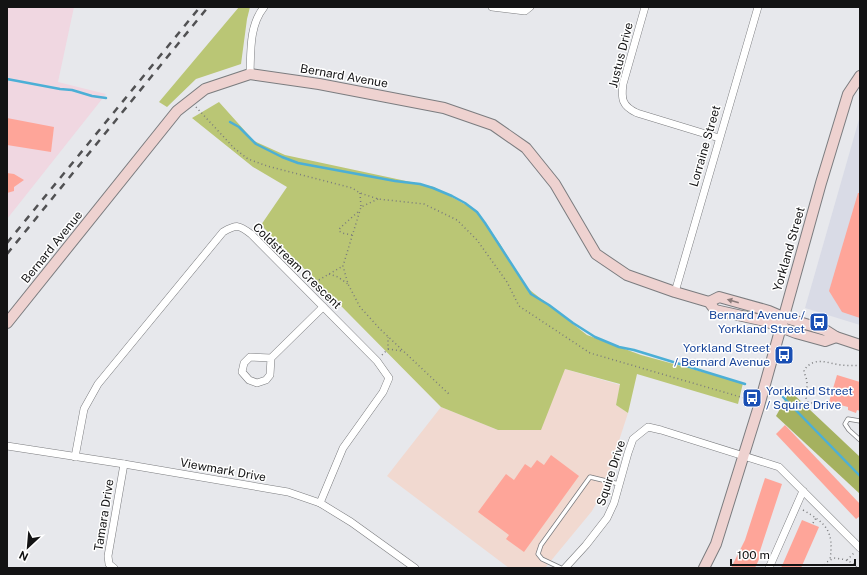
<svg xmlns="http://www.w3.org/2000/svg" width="867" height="575" font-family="'Public Sans',sans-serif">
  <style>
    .built { fill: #d9dbe6 }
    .industrial { fill: #f0d7e1 }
    .education { fill: #f1d9d0 }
    .green { fill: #bac675 }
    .forest { fill: #a5b15f }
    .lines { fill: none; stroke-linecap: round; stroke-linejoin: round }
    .stream { stroke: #4cafd6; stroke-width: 2.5 }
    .building { fill: #fea599 }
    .lane-casing { stroke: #7b7c7f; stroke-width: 5 }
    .street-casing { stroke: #7b7c7f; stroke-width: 8 }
    .secondary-casing { stroke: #7b7c7f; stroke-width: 12 }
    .path { stroke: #7a7b7d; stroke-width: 1.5; stroke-dasharray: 1 3; stroke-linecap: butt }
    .lane { stroke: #fff; stroke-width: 3.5 }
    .street { stroke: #fff; stroke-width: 7 }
    .secondary { stroke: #eed2d0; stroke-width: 10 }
    .rail { stroke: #515153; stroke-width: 2.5; stroke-dasharray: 7 7; stroke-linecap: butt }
    .oneway { fill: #8b7c7b }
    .labels { text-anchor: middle; stroke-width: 3; stroke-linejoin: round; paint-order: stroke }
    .street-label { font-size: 12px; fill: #131314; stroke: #fff }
    .transit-label { font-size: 12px; fill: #164399; stroke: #fff; text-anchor: end }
  </style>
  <rect width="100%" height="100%" fill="#e7e8ec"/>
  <polygon class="built" points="860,116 860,325 805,308"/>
  <polygon class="industrial" points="7,7 74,7 58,82 106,94 7,219"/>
  <polygon class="education" points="565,369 620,385 616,405 628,413 602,493 592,511 545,568 509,568 387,476 441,407 498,430"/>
  <g class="green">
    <polygon points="239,7 250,7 247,19 241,64 196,79 167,107 159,102"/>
    <polygon points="219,102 254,141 285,155 434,187 477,211 500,244 526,287 587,335 641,355 743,383 738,404 637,374 628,413 616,405 620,384 565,369 541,430 498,430 441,407 261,225 287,187 253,167 192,118"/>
  </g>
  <polygon class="forest" points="790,391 860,457 860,494 776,416"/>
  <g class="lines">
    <g class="stream">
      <polyline points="7,79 60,89 72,90 92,96 106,98"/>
      <polyline points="230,122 239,127 256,144 282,157 298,163 395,181 420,184 433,188 452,196 465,203 477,212 485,223 531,294 549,305 573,323 595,337 619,347 634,350 745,384"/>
      <polyline points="783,397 860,476"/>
    </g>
  </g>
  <g class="building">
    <polygon points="7,118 54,127 51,152 7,145"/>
    <polygon points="7,173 14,174 24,180 14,187 14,191 7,193"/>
    <polygon points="858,193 860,193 860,318 842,312 829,291"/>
    <polygon points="837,375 860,382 860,411 857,410 856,413 848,410 848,407 829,402"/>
    <polygon points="785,425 860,504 860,516 856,519 776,434"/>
    <polygon points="551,455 579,476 524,552 506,539 509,535 478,512 506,474 514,480 525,464 531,468 537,460 544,465"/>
    <polygon points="765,478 782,484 759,554 761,555 755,568 731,568 745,540"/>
    <polygon points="802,520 819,527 801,568 781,568"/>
  </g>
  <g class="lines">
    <g class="lane-casing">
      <g id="lane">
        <polyline points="860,421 848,419 845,424 849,430 860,440"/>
        <polyline points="561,568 542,559 538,554 541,545 590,477 619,484"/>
      </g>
    </g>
    <g class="street-casing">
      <g id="street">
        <polyline points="492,7 525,11 530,7"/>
        <path d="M645,7l-22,77c-2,15 -1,22 14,29l82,25"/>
        <path d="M250,74c1,-23 -1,-48 14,-67"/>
        <polyline points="675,292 758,7"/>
        <polyline points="271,358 250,357 244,363 242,372 249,380 257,383 266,380 270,375 271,358 323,307"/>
        <polyline points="7,446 124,464 288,492 320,503 351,522 415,568"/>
        <path d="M75,457l9,-48 14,-25 125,-152c14,-8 16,-7 28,2l126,127 12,17 -6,14 -40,56 -23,55"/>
        <polyline points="114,568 109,564 108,556 124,464"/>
        <polyline points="565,568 586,545 607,518 614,503 628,453 633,439 648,427 661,430 779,467 860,548"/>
        <polyline points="769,568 803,491"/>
      </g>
    </g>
    <g class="secondary-casing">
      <g id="secondary">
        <polyline points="709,302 719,297 769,311 783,317 825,330 836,337 860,345"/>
        <polyline points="7,323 177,111 205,89 250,74 319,84 444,108 493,125 526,148 555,184 596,254 627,275 675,292 709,302 715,310 765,321 796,333 825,341 836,337"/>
        <polyline points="704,568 716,544 759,406 821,183 848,94 860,76"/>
      </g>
    </g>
    <g class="path">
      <polyline points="196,107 234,148 248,159 267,166 352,188 360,193 378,199 424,204 457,220 477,240 507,282 519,306 590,353 744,398"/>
      <polyline points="360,193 361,207"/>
      <polyline points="378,199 361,207 343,266 348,284 360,307 380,329 450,395"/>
      <polyline points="352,235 342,233 339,231 340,228 359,211"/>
      <polyline points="329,274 338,277 348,284"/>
      <polyline points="312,284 343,266"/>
      <polyline points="388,349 402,351"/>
      <polyline points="382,355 388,349 388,337"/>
      <path d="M820,405l-12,-3c-6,-10 0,-10 -1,-19 0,-5 -3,-9 -3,-13 11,-14 22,-7 37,-5 6,1 13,0 19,1"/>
      <path d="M803,510c24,14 31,21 27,50"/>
      <polyline points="813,523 816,518"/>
      <polyline points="847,560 854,553"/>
      <path d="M822,568l5,-6 7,-4c9,1 17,2 23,10"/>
    </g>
    <use href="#lane" class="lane"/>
    <use href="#street" class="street"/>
    <use href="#secondary" class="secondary"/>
    <g class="rail">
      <polyline points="7,243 200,7"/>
      <polyline points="7,254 208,7"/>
    </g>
  </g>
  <defs><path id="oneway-solid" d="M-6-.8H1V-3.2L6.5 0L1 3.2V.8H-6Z"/></defs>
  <use class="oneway" href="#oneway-solid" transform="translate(733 301) rotate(-164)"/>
  <defs>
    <g id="bus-square" transform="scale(1)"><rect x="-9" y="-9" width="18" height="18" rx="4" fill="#1a4fb4" stroke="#fff"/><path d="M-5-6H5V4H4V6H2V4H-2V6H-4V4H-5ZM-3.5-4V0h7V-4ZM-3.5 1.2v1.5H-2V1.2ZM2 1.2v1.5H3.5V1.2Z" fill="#fff"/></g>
  </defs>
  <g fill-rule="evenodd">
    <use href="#bus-square" x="819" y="322"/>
    <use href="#bus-square" x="784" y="355"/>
    <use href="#bus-square" x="752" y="398"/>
  </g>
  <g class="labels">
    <g class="street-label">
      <text transform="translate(621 55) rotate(-76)" y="4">Justus Drive</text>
      <text transform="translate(344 76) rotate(10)" y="4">Bernard Avenue</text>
      <text transform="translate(705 146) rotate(-74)" y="4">Lorraine Street</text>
      <text transform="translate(52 247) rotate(-51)" y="4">Bernard Avenue</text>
      <text transform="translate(789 249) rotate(-74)" y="4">Yorkland Street</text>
      <text transform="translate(297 266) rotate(44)" y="4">Coldstream Crescent</text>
      <text transform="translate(223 470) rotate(10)" y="4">Viewmark Drive</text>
      <text transform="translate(611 473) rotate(-72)" y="4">Squire Drive</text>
      <text transform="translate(104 515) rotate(-81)" y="4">Tamara Drive</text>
    </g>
    <g class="transit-label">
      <text x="805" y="319">Bernard Avenue /<tspan x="805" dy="14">Yorkland Street</tspan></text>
      <text x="770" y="352">Yorkland Street<tspan x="770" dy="14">/ Bernard Avenue</tspan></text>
      <text x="766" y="395" text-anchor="start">Yorkland Street<tspan x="766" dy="14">/ Squire Drive</tspan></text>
    </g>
  </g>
  <rect width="867" height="575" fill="none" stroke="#131314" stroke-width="16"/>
  <g transform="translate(28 547) rotate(206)" stroke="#ffffff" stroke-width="3" paint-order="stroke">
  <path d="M0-3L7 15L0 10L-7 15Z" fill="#131314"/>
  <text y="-6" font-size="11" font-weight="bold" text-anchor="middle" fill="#131314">N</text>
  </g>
  <path d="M731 559v6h124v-6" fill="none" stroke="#131314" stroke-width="2"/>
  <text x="737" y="559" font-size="12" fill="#131314" stroke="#ffffff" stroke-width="3" paint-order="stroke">100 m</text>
</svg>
